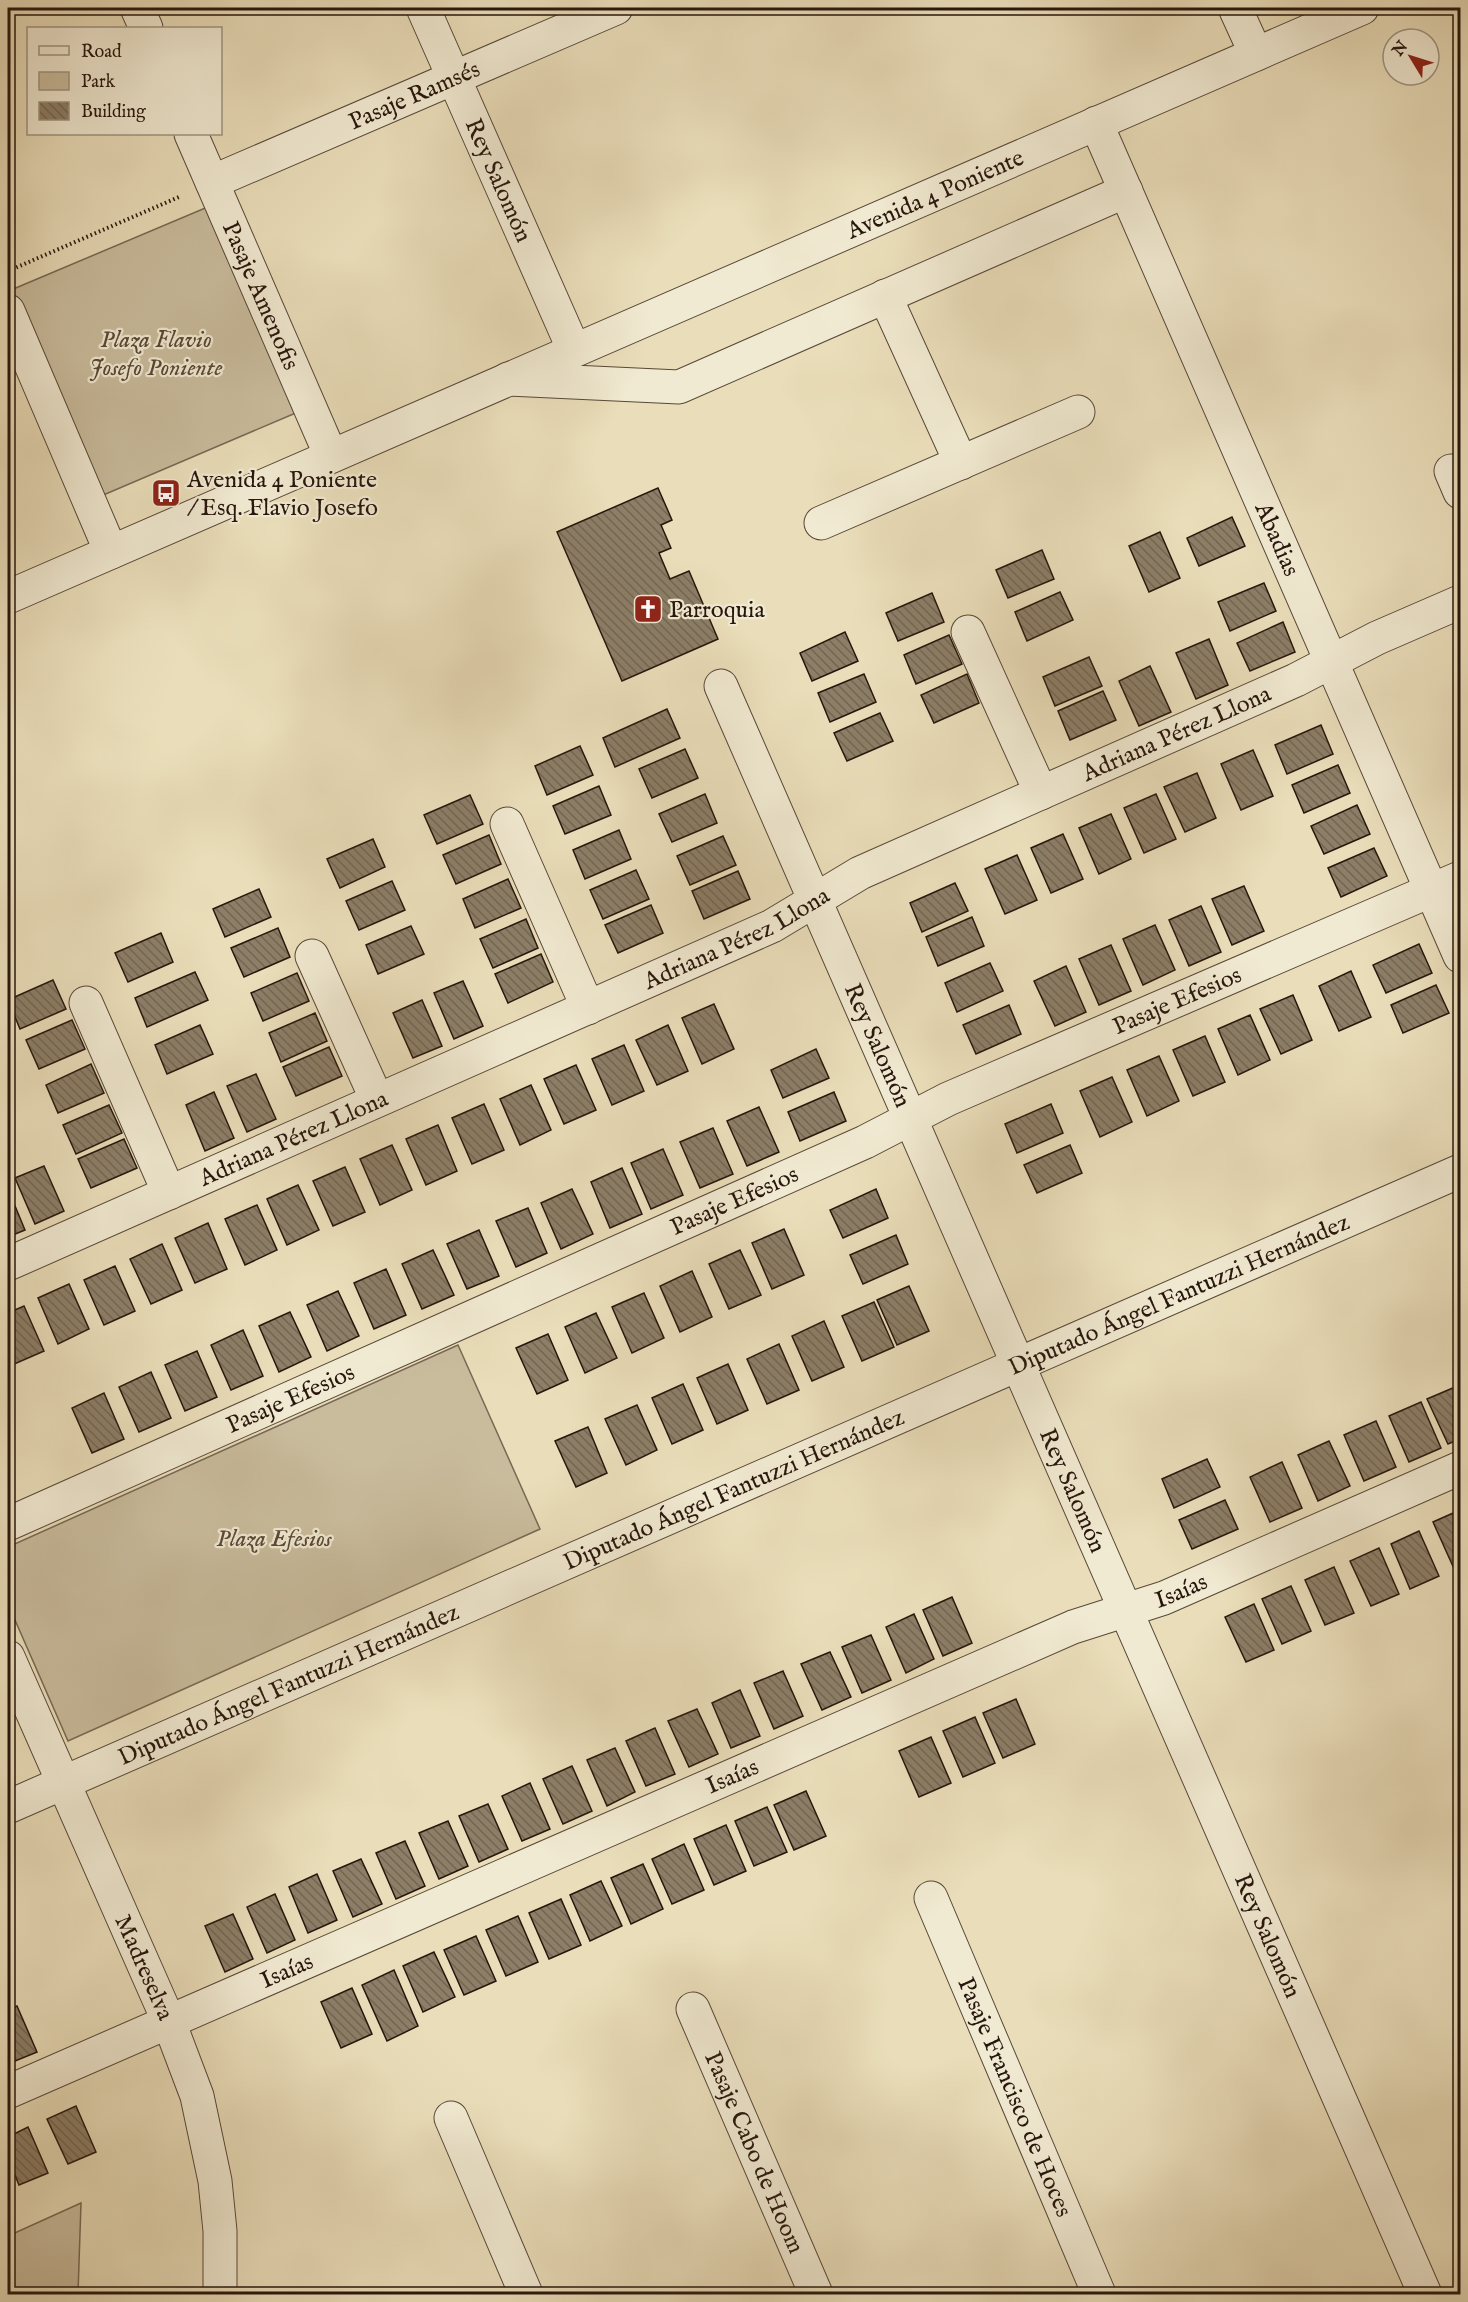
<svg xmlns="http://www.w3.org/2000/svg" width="1468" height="2302" font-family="'IM FELL English',serif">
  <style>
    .green { fill: #c9bc9d; stroke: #786955; stroke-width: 1.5 }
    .building { fill: url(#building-back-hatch); stroke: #27160d; stroke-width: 1.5 }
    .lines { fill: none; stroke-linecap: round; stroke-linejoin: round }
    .minor-casing { stroke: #584838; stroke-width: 35 }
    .tertiary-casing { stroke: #584838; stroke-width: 35 }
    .path { stroke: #27160d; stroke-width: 4; stroke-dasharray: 1.5 3; stroke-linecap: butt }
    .minor { stroke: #f1ead2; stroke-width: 33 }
    .tertiary { stroke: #f1ead2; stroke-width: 33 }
    .labels { text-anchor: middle; stroke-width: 4.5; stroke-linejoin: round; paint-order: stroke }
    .street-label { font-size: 24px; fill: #27160d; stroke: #f1ead2 }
    .park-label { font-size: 24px; font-style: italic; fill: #584838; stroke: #f1ead2 }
    .poi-label { font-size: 24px; fill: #27160d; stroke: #f1ead2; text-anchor: start }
  </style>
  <defs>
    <pattern id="building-back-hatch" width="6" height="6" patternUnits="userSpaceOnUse" patternTransform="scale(1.5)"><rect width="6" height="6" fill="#8c7e67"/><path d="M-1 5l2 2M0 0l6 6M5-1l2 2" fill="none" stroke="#726653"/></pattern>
  </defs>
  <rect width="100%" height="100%" fill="#eadeba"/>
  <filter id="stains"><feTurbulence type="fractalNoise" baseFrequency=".00333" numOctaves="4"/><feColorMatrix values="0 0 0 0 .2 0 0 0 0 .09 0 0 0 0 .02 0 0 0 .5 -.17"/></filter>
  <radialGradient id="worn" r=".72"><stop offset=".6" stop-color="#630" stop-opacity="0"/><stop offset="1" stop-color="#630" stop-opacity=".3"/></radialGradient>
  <g class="green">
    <polygon points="210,206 298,412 101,496 11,290"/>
    <polygon points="458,1345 540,1529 68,1741 8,1604 8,1547"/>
    <polygon points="81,2203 78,2294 8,2294 8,2236"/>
  </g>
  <g class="building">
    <polygon points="658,488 672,520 661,525 671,548 659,553 670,579 689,571 718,639 622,681 557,532"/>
    <polygon points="1232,517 1245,546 1199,566 1187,538"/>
    <polygon points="1160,532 1180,578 1149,592 1129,546"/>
    <polygon points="1042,550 1054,579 1008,598 996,570"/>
    <polygon points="1264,583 1276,611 1230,631 1218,602"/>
    <polygon points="1060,592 1073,620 1027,641 1015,612"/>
    <polygon points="932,593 944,622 898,641 886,613"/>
    <polygon points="1283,622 1295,652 1250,671 1237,643"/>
    <polygon points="845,632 858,661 812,681 800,653"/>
    <polygon points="949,635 962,664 916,684 904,655"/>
    <polygon points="1209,639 1228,685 1196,699 1176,653"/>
    <polygon points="1089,657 1102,686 1055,706 1043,677"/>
    <polygon points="1150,666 1171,712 1139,726 1119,681"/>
    <polygon points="864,674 876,702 830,722 818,693"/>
    <polygon points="967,674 979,703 934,723 921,695"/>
    <polygon points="1103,691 1116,720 1070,740 1058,711"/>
    <polygon points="667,709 680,738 615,767 603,738"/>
    <polygon points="880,713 893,741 847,761 834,733"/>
    <polygon points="1321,725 1333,754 1287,774 1275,745"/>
    <polygon points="580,746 593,775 547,795 535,766"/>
    <polygon points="685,749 698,778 652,798 639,769"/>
    <polygon points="1253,750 1273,796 1241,810 1221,764"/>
    <polygon points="1338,765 1350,793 1304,813 1292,785"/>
    <polygon points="1197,773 1216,818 1185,832 1164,787"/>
    <polygon points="599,786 611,815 565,834 553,806"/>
    <polygon points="705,794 717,823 672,842 659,814"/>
    <polygon points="1156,794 1176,839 1144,853 1124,808"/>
    <polygon points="470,795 483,824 437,844 424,815"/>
    <polygon points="1357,805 1370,834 1324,854 1311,826"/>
    <polygon points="1111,814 1131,859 1099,874 1079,828"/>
    <polygon points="619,830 631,859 585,879 573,850"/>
    <polygon points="1063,834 1083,879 1051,893 1031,848"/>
    <polygon points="489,835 501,864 456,884 443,855"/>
    <polygon points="723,836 736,865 690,885 677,856"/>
    <polygon points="373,839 385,867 340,888 327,859"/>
    <polygon points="1374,848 1387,876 1341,897 1328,868"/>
    <polygon points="1017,855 1037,900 1005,914 985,869"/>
    <polygon points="636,870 649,899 603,919 590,890"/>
    <polygon points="738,871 750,899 704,919 692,891"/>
    <polygon points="508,879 521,908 475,928 463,899"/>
    <polygon points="392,881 405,910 359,930 346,901"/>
    <polygon points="955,883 968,911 922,932 910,903"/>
    <polygon points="1244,886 1264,931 1232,945 1212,899"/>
    <polygon points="259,889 271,917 225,937 213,909"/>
    <polygon points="651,905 663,933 618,953 605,925"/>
    <polygon points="1201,906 1221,952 1189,966 1169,920"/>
    <polygon points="972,917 984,946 938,966 926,937"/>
    <polygon points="526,919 538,948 493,968 480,939"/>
    <polygon points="1155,925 1175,970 1143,985 1123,939"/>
    <polygon points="411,926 424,954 378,974 366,945"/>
    <polygon points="278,928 290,957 244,977 231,948"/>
    <polygon points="161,933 173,962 128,982 115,953"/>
    <polygon points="1419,944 1432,973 1386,993 1373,965"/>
    <polygon points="1111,945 1131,991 1099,1005 1079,959"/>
    <polygon points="541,954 553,982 508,1003 495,974"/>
    <polygon points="990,963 1003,991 957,1012 945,983"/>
    <polygon points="1066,966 1086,1012 1055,1026 1034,981"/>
    <polygon points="1351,971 1371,1017 1339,1031 1319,986"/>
    <polygon points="195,972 208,1000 147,1027 135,998"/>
    <polygon points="297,973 309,1001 263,1021 251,993"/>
    <polygon points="53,980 66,1009 20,1029 8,1000"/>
    <polygon points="463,981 483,1026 454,1039 434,993"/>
    <polygon points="1436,985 1449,1013 1403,1033 1391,1005"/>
    <polygon points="1293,995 1312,1040 1281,1054 1260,1009"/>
    <polygon points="422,1000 442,1046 413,1058 393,1013"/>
    <polygon points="714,1004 734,1049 702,1064 682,1018"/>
    <polygon points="1009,1005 1021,1034 976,1054 963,1025"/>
    <polygon points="315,1013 327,1041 281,1062 269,1033"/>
    <polygon points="1250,1015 1270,1060 1238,1075 1218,1029"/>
    <polygon points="72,1020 85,1049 39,1069 26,1040"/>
    <polygon points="200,1025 213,1054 167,1074 155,1045"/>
    <polygon points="668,1025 688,1071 657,1085 636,1040"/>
    <polygon points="1205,1036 1225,1082 1193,1096 1173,1050"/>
    <polygon points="624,1045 644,1091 612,1105 592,1059"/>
    <polygon points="329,1047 342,1076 296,1096 283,1067"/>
    <polygon points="816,1049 829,1078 783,1098 771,1070"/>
    <polygon points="1159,1056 1179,1101 1147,1116 1127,1070"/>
    <polygon points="91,1064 104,1093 58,1113 46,1085"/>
    <polygon points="576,1065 596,1110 564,1124 544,1079"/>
    <polygon points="256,1074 276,1119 247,1132 227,1086"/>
    <polygon points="1112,1077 1132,1122 1100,1137 1080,1091"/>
    <polygon points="531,1085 551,1130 520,1145 500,1099"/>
    <polygon points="214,1092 234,1138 205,1151 186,1105"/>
    <polygon points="834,1092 846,1121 800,1141 788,1112"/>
    <polygon points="484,1104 504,1150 472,1164 452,1118"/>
    <polygon points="1051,1104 1063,1133 1017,1153 1005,1124"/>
    <polygon points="109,1105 122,1133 76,1154 63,1125"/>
    <polygon points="759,1107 779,1152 747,1166 727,1121"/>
    <polygon points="438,1125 457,1171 426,1185 406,1139"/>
    <polygon points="713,1128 733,1174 700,1188 680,1142"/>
    <polygon points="124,1139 137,1168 91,1188 78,1159"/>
    <polygon points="392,1145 412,1190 380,1205 360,1159"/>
    <polygon points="1070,1145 1082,1173 1037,1193 1024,1165"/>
    <polygon points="663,1149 683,1195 651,1209 631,1163"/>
    <polygon points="44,1166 64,1211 35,1224 15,1178"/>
    <polygon points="345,1167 365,1212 333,1226 313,1181"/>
    <polygon points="622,1168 642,1214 610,1228 591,1182"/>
    <polygon points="298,1185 319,1230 287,1245 267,1199"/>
    <polygon points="8,1189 25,1230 8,1237"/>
    <polygon points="572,1189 593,1234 561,1249 541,1203"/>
    <polygon points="876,1189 888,1218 843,1238 830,1210"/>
    <polygon points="257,1205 277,1250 245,1265 225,1219"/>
    <polygon points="528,1208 547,1253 516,1267 496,1221"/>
    <polygon points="208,1223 227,1269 195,1283 175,1238"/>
    <polygon points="784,1229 804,1275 772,1289 752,1243"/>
    <polygon points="479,1230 499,1276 467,1289 447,1244"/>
    <polygon points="896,1235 908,1264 863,1284 850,1255"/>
    <polygon points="162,1244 182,1290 151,1304 130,1259"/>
    <polygon points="433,1250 454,1295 422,1309 402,1264"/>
    <polygon points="740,1250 761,1295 729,1309 709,1264"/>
    <polygon points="115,1266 135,1311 104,1325 84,1280"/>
    <polygon points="386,1269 406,1315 374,1329 354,1283"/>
    <polygon points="692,1271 712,1317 680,1332 660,1286"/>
    <polygon points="69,1284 89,1329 58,1344 38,1298"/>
    <polygon points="909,1286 929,1331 897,1345 877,1300"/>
    <polygon points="338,1291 359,1336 327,1351 307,1305"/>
    <polygon points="644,1293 664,1338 632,1353 612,1307"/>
    <polygon points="874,1302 894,1347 862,1361 842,1316"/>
    <polygon points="24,1306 44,1351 12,1365 8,1354 8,1313"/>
    <polygon points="290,1312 311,1357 279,1372 259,1326"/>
    <polygon points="596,1313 617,1358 585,1373 565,1327"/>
    <polygon points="824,1321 844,1367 812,1381 792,1336"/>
    <polygon points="243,1330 263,1376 231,1390 211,1345"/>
    <polygon points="548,1334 568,1380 537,1394 516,1348"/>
    <polygon points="779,1344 799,1390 767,1404 747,1359"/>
    <polygon points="197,1351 217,1397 185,1411 165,1365"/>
    <polygon points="728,1364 748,1410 717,1424 697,1378"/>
    <polygon points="151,1372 171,1418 139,1432 119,1387"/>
    <polygon points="683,1384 703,1430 672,1444 652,1398"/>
    <polygon points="1460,1385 1460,1439 1448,1444 1427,1399"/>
    <polygon points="104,1393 124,1439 92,1453 72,1408"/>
    <polygon points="1421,1402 1441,1448 1409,1462 1389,1416"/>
    <polygon points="637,1405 657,1450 626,1465 605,1419"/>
    <polygon points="1376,1421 1396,1467 1364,1481 1344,1435"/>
    <polygon points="588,1427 607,1473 576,1487 555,1441"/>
    <polygon points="1329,1441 1350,1486 1318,1501 1298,1455"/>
    <polygon points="1207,1459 1220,1487 1174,1508 1162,1479"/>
    <polygon points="1282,1462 1302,1508 1270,1522 1250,1477"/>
    <polygon points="1225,1500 1238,1529 1192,1549 1179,1520"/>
    <polygon points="1460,1510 1460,1582 1433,1522"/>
    <polygon points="1419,1531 1439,1576 1410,1589 1391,1544"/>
    <polygon points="1379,1548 1399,1594 1371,1606 1350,1561"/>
    <polygon points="1334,1567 1354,1613 1325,1625 1305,1580"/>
    <polygon points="1291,1586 1311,1631 1282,1644 1262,1599"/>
    <polygon points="952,1597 972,1643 943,1656 923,1610"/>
    <polygon points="1254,1604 1274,1650 1246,1662 1225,1617"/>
    <polygon points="914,1614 934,1659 906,1673 886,1627"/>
    <polygon points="871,1635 891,1680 862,1693 842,1647"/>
    <polygon points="830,1652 851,1697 822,1710 801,1664"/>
    <polygon points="783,1671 803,1716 774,1729 754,1683"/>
    <polygon points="740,1690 760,1736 731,1748 712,1703"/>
    <polygon points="1016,1699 1035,1744 1003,1758 983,1713"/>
    <polygon points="697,1709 718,1754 689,1767 668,1721"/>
    <polygon points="975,1717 995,1763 963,1777 943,1731"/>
    <polygon points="655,1728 675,1774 646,1786 626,1741"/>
    <polygon points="931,1737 951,1783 919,1797 899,1751"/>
    <polygon points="615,1748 635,1792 607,1806 587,1760"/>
    <polygon points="572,1766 592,1811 563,1824 543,1779"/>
    <polygon points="530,1783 550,1829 522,1841 502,1796"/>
    <polygon points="806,1791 826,1836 794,1850 774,1805"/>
    <polygon points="488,1804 508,1849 479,1862 459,1816"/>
    <polygon points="767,1807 787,1852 754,1866 735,1821"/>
    <polygon points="448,1821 468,1866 439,1879 419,1833"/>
    <polygon points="726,1825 746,1871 714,1885 694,1839"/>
    <polygon points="405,1841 425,1886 396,1899 376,1853"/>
    <polygon points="684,1844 704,1890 672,1904 652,1859"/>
    <polygon points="361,1859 382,1904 353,1917 333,1871"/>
    <polygon points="643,1864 663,1909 631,1924 611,1878"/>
    <polygon points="317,1874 337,1920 308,1933 289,1887"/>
    <polygon points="601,1881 622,1926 590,1941 570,1895"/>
    <polygon points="275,1894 295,1940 267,1953 247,1907"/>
    <polygon points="561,1899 581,1945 549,1959 529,1913"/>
    <polygon points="233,1914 253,1959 225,1972 205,1926"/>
    <polygon points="518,1916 538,1962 506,1976 486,1930"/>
    <polygon points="476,1936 496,1981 464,1995 444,1950"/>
    <polygon points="434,1952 455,1997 423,2012 403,1966"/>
    <polygon points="394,1970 418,2026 387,2041 362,1985"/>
    <polygon points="352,1988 372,2034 341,2048 321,2002"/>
    <polygon points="17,2006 37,2052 8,2064 8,2010"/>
    <polygon points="76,2106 96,2152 68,2164 47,2119"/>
    <polygon points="28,2127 48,2173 19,2185 8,2158 8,2137"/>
  </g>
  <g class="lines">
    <g class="minor-casing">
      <g id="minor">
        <polyline points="137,8 146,28"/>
        <path id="s1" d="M423,8l151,342"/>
        <polyline points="1235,8 1256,54"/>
        <path id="s2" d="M1096,123l364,833"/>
        <path id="s3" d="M191,134l140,322"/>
        <path id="s4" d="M212,182l404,-174"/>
        <polyline points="885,296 961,463"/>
        <polyline points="8,311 111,552"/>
        <polyline points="508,379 679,387 1126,191"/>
        <polyline points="1451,471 1460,492"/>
        <polyline points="821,523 1078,412"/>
        <polyline points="968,632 1041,793"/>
        <path id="s5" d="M721,686l704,1608"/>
        <polyline points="507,824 588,1008"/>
        <polyline points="312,956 377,1100"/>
        <polyline points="86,1003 169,1193"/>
        <path id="s6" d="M8,1264l764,-338 88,-53 436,-193 81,-42 83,-36"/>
        <path id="s7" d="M8,1524l857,-382 83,-43 512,-221"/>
        <path id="s8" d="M8,1657l161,365 28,74 18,85 5,50v63"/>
        <path id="s9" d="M8,1807l1452,-636"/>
        <path id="s10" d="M931,1898l168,396"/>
        <path id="s11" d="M693,2009l123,285"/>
        <path id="s12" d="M8,2092l1065,-465 91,-29 296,-130"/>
        <polyline points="451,2118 526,2294"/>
      </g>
    </g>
    <g class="tertiary-casing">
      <g id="tertiary">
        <path id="s13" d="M8,597l1354,-589"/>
      </g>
    </g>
    <polyline class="path" points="8,271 179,197"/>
    <use href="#minor" class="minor"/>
    <use href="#tertiary" class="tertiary"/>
  </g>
  <defs>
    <g id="bus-square" transform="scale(1.5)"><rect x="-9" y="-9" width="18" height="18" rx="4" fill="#8f2418" stroke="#f1ead2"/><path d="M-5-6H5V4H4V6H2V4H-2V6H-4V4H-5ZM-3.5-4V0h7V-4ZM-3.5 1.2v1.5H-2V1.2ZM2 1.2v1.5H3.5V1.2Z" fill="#fff"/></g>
    <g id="church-square" transform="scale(1.5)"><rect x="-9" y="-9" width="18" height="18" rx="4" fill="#8f2418" stroke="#f1ead2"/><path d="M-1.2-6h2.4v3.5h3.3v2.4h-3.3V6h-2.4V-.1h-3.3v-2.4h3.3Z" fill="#fff"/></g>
  </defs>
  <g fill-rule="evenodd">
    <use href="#bus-square" x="166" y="493"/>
    <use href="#church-square" x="648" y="609"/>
  </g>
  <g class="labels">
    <g class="street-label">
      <text dy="8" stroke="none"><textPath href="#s4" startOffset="220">Pasaje Ramsés</textPath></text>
      <text dy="8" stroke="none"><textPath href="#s1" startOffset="188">Rey Salomón</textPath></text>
      <text dy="8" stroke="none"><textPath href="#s13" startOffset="1011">Avenida 4 Poniente</textPath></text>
      <text dy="8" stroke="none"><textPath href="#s3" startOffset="176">Pasaje Amenofis</textPath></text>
      <text dy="8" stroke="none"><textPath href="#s2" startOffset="454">Abadias</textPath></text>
      <text dy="8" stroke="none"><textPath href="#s6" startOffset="1284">Adriana Pérez Llona</textPath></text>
      <text dy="8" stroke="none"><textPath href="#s6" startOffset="798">Adriana Pérez Llona</textPath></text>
      <text dy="8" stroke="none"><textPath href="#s7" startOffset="1281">Pasaje Efesios</textPath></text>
      <text dy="8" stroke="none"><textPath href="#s5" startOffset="392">Rey Salomón</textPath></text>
      <text dy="8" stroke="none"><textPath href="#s6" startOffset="312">Adriana Pérez Llona</textPath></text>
      <text dy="8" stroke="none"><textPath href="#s7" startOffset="795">Pasaje Efesios</textPath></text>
      <text dy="8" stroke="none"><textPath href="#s9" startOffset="1278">Diputado Ángel Fantuzzi Hernández</textPath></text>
      <text dy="8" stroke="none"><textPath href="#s7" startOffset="309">Pasaje Efesios</textPath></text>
      <text dy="8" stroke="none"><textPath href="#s9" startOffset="792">Diputado Ángel Fantuzzi Hernández</textPath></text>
      <text dy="8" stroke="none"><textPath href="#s5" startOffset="878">Rey Salomón</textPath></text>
      <text dy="8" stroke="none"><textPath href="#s12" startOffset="1276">Isaías</textPath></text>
      <text dy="8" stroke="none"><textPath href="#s9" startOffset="306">Diputado Ángel Fantuzzi Hernández</textPath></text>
      <text dy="8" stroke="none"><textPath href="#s12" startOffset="790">Isaías</textPath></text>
      <text dy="8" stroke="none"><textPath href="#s5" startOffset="1364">Rey Salomón</textPath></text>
      <text dy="8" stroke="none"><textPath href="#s8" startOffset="339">Madreselva</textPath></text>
      <text dy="8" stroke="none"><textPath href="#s12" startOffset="304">Isaías</textPath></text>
      <text dy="8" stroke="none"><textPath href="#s10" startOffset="216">Pasaje Francisco de Hoces</textPath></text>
      <text dy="8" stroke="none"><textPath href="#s11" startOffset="156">Pasaje Cabo de Hoom</textPath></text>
    </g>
    <g class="park-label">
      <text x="156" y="347">Plaza Flavio<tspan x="156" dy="28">Josefo Poniente</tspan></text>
      <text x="274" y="1546">Plaza Efesios</text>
    </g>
    <g class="poi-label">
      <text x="187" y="487">Avenida 4 Poniente<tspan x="187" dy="28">/ Esq. Flavio Josefo</tspan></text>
      <text x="669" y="617">Parroquia</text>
    </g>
  </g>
  <rect width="1468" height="2302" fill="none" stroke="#eadeba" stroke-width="30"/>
  <rect x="9" y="9" width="1450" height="2284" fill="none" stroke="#27160d" stroke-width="3"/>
  <rect x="15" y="15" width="1438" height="2272" fill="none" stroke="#27160d" stroke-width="1.5"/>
  <rect x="27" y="27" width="195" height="108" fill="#f1ead2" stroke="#a09583" stroke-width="1.5"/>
  <rect x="39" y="46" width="30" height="9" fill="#f1ead2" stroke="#a09583" stroke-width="1.5"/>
  <text x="81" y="57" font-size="18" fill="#27160d">Road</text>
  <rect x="39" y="72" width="30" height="18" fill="#c9bc9d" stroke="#a09583" stroke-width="1.5"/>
  <text x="81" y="87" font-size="18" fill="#27160d">Park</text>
  <rect x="39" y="102" width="30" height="18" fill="url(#building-back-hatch)" stroke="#a09583" stroke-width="1.5"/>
  <text x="81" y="117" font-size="18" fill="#27160d">Building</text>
  <g transform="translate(1411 57) rotate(308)"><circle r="28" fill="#f1ead2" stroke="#a09583" stroke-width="1.5"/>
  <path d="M0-4.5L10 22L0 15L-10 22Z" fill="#8f2418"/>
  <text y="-9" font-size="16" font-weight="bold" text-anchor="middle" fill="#27160d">N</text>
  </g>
  <rect width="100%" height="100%" filter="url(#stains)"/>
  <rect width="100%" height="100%" fill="url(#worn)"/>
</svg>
